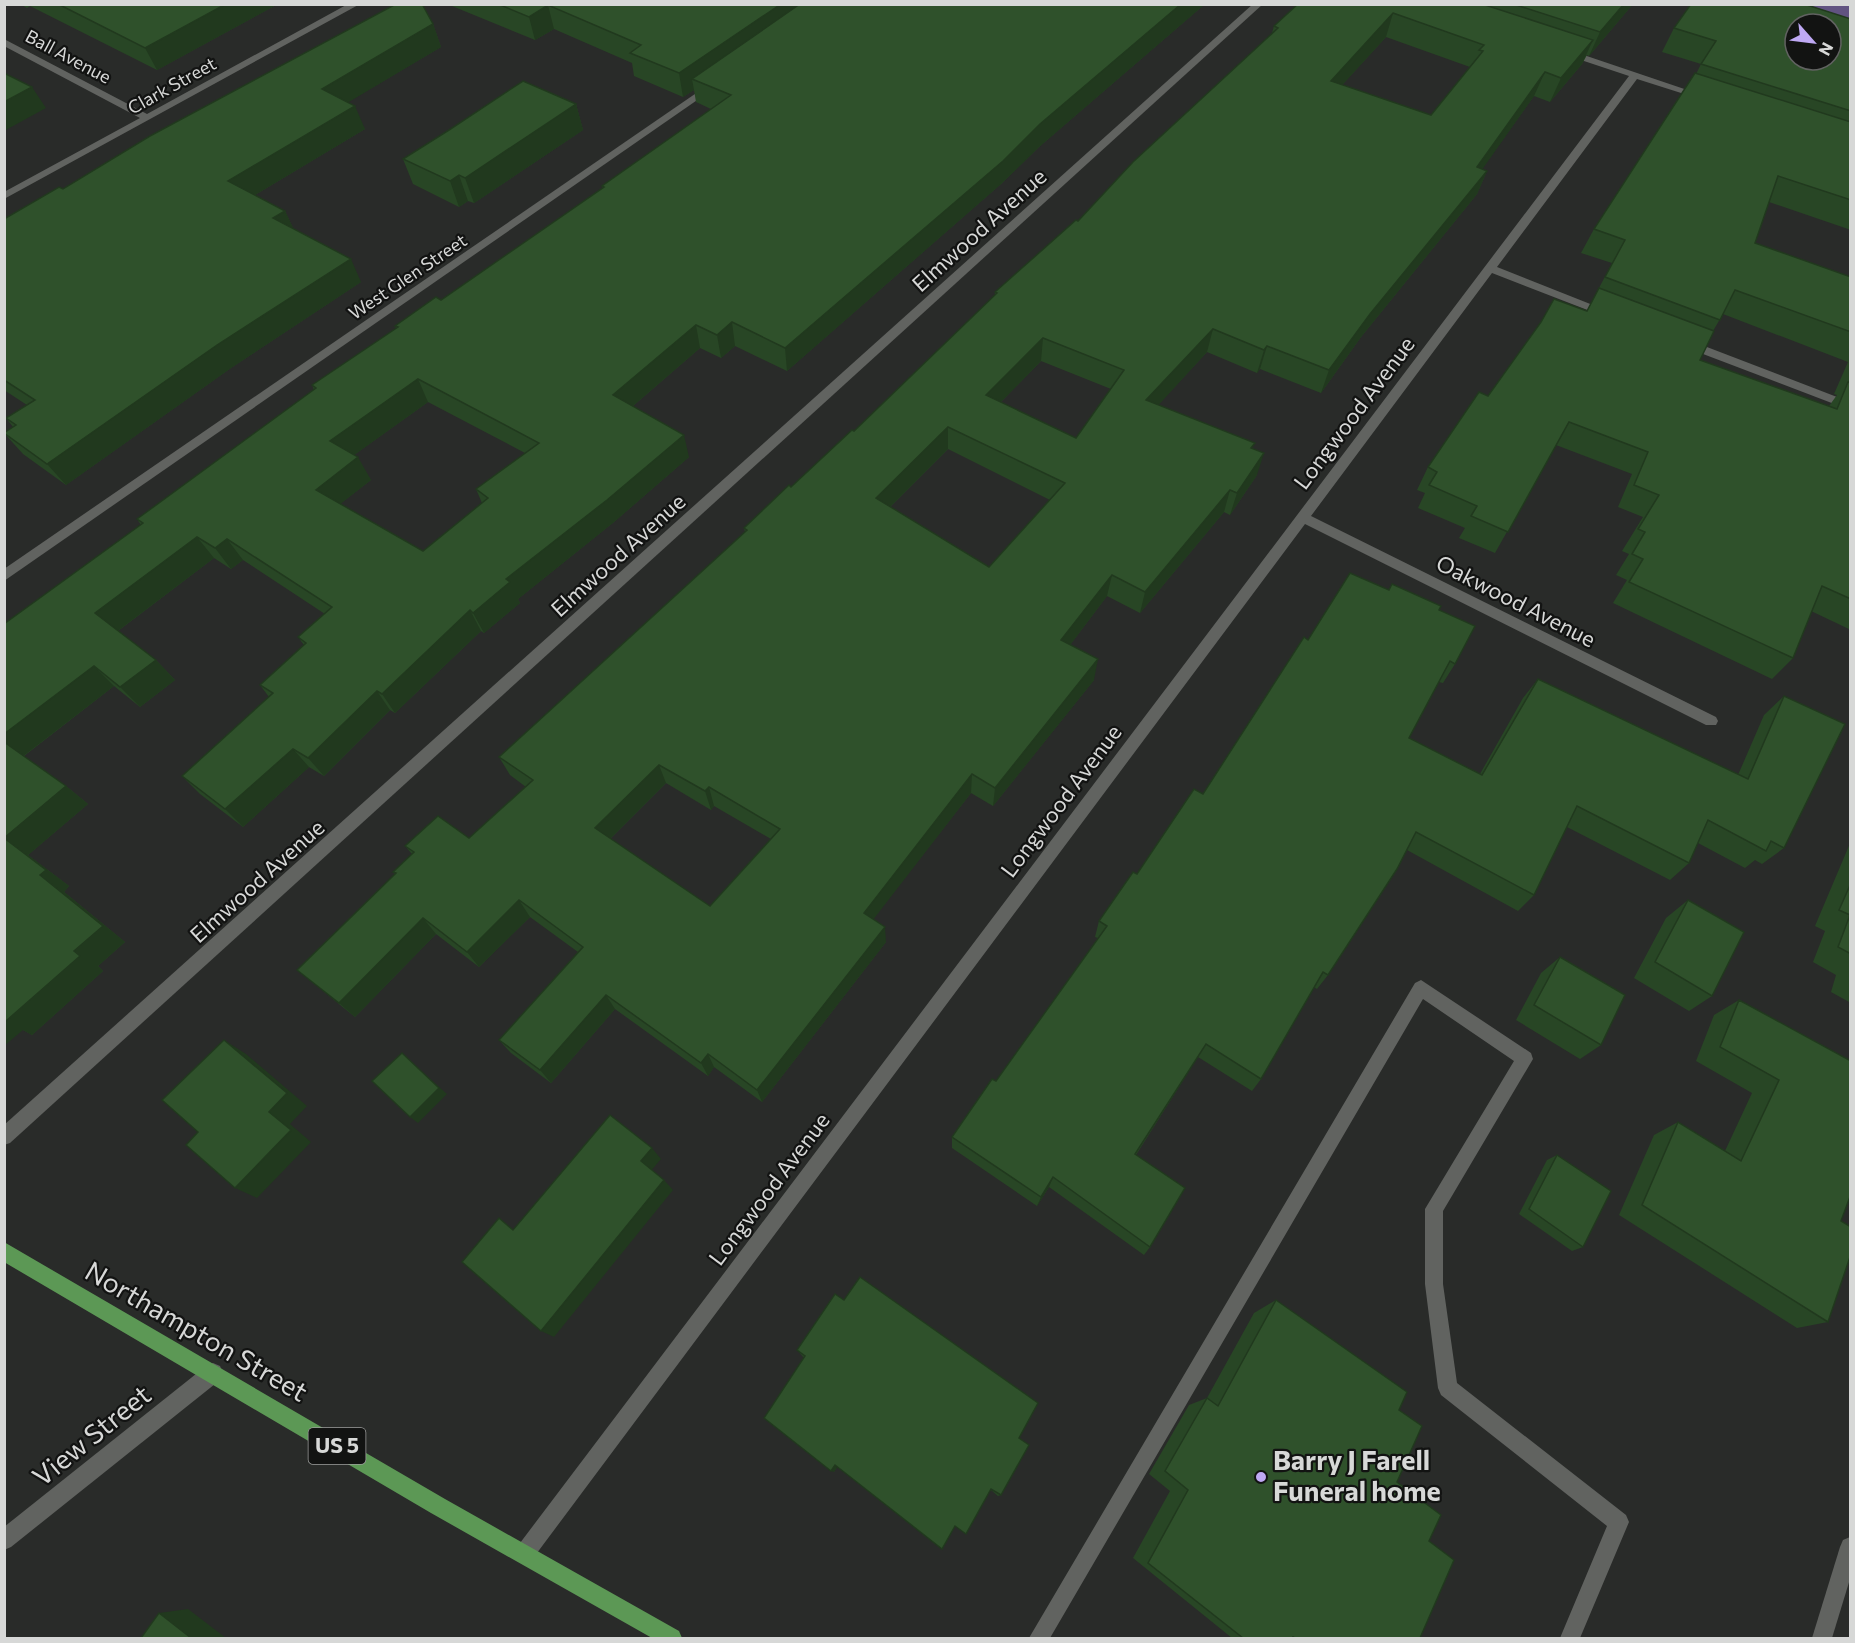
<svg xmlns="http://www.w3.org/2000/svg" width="1855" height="1643" font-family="Commissioner,sans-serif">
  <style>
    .forest { fill: #615381 }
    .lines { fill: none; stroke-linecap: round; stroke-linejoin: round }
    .service { fill: #616360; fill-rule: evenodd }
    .minor { fill: #616360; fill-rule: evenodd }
    .primary { fill: #5c9855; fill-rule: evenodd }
    .wall { fill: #284625; fill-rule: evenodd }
    .shaded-wall { fill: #21391e }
    .building { fill: #2f512b; stroke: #21391e; stroke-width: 1.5; fill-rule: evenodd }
    .poi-dot { fill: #bfa9f4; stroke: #121312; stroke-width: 2 }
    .labels { text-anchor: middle; stroke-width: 4.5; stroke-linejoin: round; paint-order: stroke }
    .far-street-label { font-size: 18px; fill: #d7d8d7; stroke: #121312 }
    .shield { fill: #121312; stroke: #9c9d9c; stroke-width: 1.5 }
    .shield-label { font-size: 21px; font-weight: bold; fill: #d7d8d7 }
    .street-label { font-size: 22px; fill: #d7d8d7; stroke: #121312 }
    .near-street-label { font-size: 27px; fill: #d7d8d7; stroke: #121312 }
    .near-poi-label { font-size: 27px; font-weight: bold; fill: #d7d8d7; stroke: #121312; text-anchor: start }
  </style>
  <rect width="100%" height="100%" fill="#292b29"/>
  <polygon class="forest" points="1788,5 1850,5 1850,42 1831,24"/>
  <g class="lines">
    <polygon class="service" points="1421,980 1531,1053 1533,1059 1443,1211 1443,1284 1457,1383 1626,1515 1629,1522 1580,1638 1560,1638 1607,1526 1441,1395 1438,1388 1425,1284 1425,1209 1514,1061 1423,999 1050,1638 1029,1638 1415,983"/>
    <g class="minor">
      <polygon points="348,4 360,4 4,199 4,192 140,118 4,46 4,39 147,114"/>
      <polygon points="1253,4 1263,4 10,1143 4,1145 4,1125"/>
      <polygon points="1563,50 1569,50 1708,97 1700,99 1637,79 1497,267 1613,313 1607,317 1603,316 1492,273 1311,516 1716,717 1718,721 1716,725 1706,725 1305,524 531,1561 524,1564 517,1561 514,1554 517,1547 1629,76 1563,54"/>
      <polygon points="708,85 716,87 4,581 4,569"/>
      <polygon points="1686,339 1850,402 1850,410 1682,346 1680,343"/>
      <polygon points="213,1363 220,1366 223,1373 220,1380 11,1547 4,1550 4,1527 206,1366"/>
      <polygon points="1850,1537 1850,1579 1832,1638 1812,1638 1840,1547 1843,1540"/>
    </g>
    <polygon class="primary" points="4,1242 445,1499 679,1631 682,1638 652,1638 431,1513 4,1262"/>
  </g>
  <g class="wall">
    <polygon points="20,4 278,4 157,70 30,6 27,8"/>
    <path d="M451,4h754l-166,143 -38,37 -214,187 -52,-25 -14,12 -21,-10 -67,58 56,51 -75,65 -96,77 2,4 -36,30 -3,-2 -86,82 -5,-3 -66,66 -15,-9 -66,60 -43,-33 -18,-18 87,-79 -9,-12 44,-40 -6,-8 27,-23 -82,-54 -12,9 -17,-11 -96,73 38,29 19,20 -35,27 -26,-21 -90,70 42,30 22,18 -60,51 41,31 -5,6 61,50 -27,24 5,5 -71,64 -9,-5 -19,-406 137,-99 -4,-6 177,-129 -2,-5 84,-57 -1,-2 46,-26 161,-112v-2l109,-77 -15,-7 -2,-12 -11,7 -49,-21 -2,-13 -78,-34 -19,11 -83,-34zM428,402l97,51 -49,36 6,14 -59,48 -83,-47 31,-24 -17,-25z"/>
    <path d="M1298,4h335l-44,52 -2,-1 -5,9 -32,38 -16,-6 -52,73 5,2 -10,23 -116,143 -40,56 -61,-24 -3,4 -50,-21 -49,53 95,43 4,27 -27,40 -6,-3 -84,101 -33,-17 -37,49 24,35 -101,126 -22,-13 -98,126 13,23 -124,160 -48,-35 -6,9 -93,-67 -64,74 -40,-30 -12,-13 79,-88 -48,-35 -51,50 -43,-33 -81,83 -58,-47 98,-96 -2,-2 19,-18 -7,-8 64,-8 57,-51 -16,-12 -11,-18 246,-225 -1,-4 110,-97 141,-136v-3l83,-71 194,-188 2,-7zM1386,37l84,30 -39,48 -89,-30zM1041,361l70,28 -35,49 -75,-36zM948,449l102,51 -61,67 -99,-60zM666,783l45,27 3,-4 57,33 -61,67 -100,-67z"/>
    <path d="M1851,19v211l-82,-28 -14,41 96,34v353l-40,-19 -18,47 -21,21 -159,-76 14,-23 -11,-5 13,-21 -7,-3 21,-34 -25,-10 14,-33 -76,-29 -61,108 -36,-15 6,-10 -47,-20 7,-15 -8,-3 11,-23 60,-71 99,-85 25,-48 -31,-10 13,-24 102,-155 5,-10 -39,-12 12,-24zM1723,314l125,48 -14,32 3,1 -8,11 -129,-46 13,-29z"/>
    <polygon points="433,24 441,47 348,102 365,129 255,195 285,211 293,228 361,282 231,368 66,485 23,454 4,433 13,427 6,418 27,405 4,390 4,219 63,189"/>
    <polygon points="576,104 583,130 474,203 468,201 459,207 413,184 403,159"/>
    <polygon points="1389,590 1439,610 1455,664 1443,683 1439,682 1409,738 1480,774 1523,698 1538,679 1738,775 1764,715 1784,696 1784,848 1762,864 1755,860 1745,868 1698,843 1689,863 1670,880 1567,827 1534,895 1518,911 1407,850 1328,975 1317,989 1314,987 1261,1079 1252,1091 1198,1057 1136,1155 1150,1247 1144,1255 1049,1187 1037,1206 952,1148 952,1137 996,1081 1098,938 1095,937 1099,921 1203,794 1308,640"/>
    <polygon points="1851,841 1851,1003 1831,992 1836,975 1813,962 1825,931 1815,926"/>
    <polygon points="1688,900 1712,996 1689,1011 1634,978 1666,918"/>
    <polygon points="1560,957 1601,1045 1580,1059 1516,1020 1541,973"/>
    <polygon points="1739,1000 1851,1061 1841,1221 1828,1322 1797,1328 1619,1215 1654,1135 1678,1122 1725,1151 1752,1093 1696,1061 1714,1015"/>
    <polygon points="1557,1155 1583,1247 1572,1251 1519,1214 1547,1160"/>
    <polygon points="1276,1300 1399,1410 1397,1482 1429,1541 1420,1638 1232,1638 1133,1558 1170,1491 1149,1474 1189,1405 1207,1398 1254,1313"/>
    <polygon points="797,1350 1019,1438 1001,1495 998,1496 991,1490 955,1526 837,1467 834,1472 804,1358"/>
  </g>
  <g class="shaded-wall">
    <polygon points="226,4 278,4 157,70 145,48"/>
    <polygon points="781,4 817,4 692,79 694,90 683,97 679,73"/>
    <polygon points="1181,4 1205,4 1039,147 1001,184 787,371 785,348 1040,124"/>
    <polygon points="1624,4 1633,4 1589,56 1600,32"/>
    <polygon points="548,5 554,29 535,40 529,17"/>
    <polygon points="1393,13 1386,37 1324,105 1331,81"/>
    <polygon points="433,24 441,47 332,112 322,89"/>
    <polygon points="1593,40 1582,64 1550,102 1561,78"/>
    <polygon points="1545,72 1534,96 1467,191 1477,167"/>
    <polygon points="32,87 46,108 4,131 4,102"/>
    <polygon points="576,104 583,130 474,203 465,178"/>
    <polygon points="355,106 365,129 240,204 228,181"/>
    <polygon points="1487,171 1477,194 1361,337 1321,393 1329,370 1370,314"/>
    <polygon points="459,175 468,201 459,207 450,181"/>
    <polygon points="285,211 296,234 273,218"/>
    <polygon points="351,259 361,282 231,368 66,485 47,464 217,345"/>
    <polygon points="732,322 735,346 721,358 717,335"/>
    <polygon points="696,325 700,348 619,418 613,395"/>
    <polygon points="1213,329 1207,352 1142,423 1146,400"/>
    <polygon points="1043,338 1041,361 985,418 986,395"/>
    <polygon points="1267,346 1260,369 1257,373 1264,350"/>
    <polygon points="418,379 428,402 343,463 330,441"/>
    <polygon points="948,427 948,449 877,520 876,498"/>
    <polygon points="684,435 689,457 614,522 518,599 520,603 484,633 473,613 506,579"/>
    <polygon points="1264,453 1257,475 1230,515 1237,493"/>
    <polygon points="358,457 371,480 330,512 316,490"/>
    <polygon points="1230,490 1224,512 1140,613 1145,592"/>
    <polygon points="197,537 214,558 115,633 95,613"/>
    <polygon points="227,539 243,560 231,569 215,548"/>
    <polygon points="1112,575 1107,596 1058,661 1061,640"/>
    <polygon points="470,610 481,631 395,713 382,694"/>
    <polygon points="1098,659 1094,680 993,806 995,788"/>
    <polygon points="156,660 175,680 140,707 120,687"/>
    <polygon points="94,666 114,686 22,757 4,743 4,734"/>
    <polygon points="377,691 390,710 324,776 308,758"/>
    <polygon points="293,749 309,767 243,827 225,809"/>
    <polygon points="659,765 666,783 603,846 595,828"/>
    <polygon points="972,774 971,793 866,929 864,913"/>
    <polygon points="66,786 88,804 28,855 69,886 64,892 125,942 98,966 103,971 32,1035 23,1030 4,1046 4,1017 74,951 40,875 4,838"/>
    <polygon points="709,787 714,806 711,810 705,791"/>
    <polygon points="519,900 530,917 479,967 467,952"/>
    <polygon points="423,918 436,934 355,1017 339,1003"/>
    <polygon points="885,927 886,942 762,1102 757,1090"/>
    <polygon points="606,995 615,1009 551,1083 540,1070"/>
    <polygon points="224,1040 246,1054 307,1106 290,1124 311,1142 257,1198 235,1188 269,1112"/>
    <polygon points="708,1054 714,1067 708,1076 701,1063"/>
    <polygon points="410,1061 447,1094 418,1123 410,1117"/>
    <polygon points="652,1148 661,1159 650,1172 641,1161"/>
    <polygon points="1053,1177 1049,1187 1037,1206 1041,1197"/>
    <polygon points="664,1180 673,1190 554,1337 541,1331"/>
    <polygon points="835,1465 838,1466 834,1472 831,1471"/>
    <polygon points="188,1609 226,1638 191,1638 159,1613"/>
  </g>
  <g class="building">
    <polygon points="58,4 226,4 145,48"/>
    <polygon points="396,4 422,4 433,24 322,89 355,106 228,181 285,211 273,218 351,259 217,345 47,464 4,433 16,425 6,418 35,400 4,380 4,219 59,187 63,189 150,136"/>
    <polygon points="498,4 781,4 679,73 630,53 641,45 548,5 529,17"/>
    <path d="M800,4h381l-141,120 -37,37 -218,187 -53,-26 -15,13 -21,-10 -83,70 71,40 -77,65 -101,79 4,3 -37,31 -3,-3 -88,84 -5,-3 -69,67 -15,-9 -68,60 -43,-33 91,-83 -13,-8 46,-42 -8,-6 34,-30 -105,-68 -12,9 -18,-11 -102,76 61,47 -36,27 -26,-21 -90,68v-110l139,-101 -6,-4 179,-131 -4,-3 86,-58 -3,-1 41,-29 5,3 163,-113 -2,-1 129,-91 -39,-16zM418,379l121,64 -63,46 12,9 -65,53 -107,-61 42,-33 -28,-16z"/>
    <path d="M1298,4h184l111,36 -32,38 -16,-6 -68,95 10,4 -117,143 -41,56 -62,-24 -3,4 -51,-21 -67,71 109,43 -4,5 13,5 -27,40 -7,-3 -85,102 -33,-17 -51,65 37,19 -103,129 -23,-14 -108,139 21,14 -128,163 -49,-36 -7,9 -95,-68 -66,75 -41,-30 84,-93 -64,-47 -52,52 -44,-34 -84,85 -42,-33 99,-97 -3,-1 21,-20 -9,-6 33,-30 31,22 64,-58 -34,-23 248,-227 -3,-2 45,-43 2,2 61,-57 2,1 143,-138 -2,-1 81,-72 2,1 55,-59 145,-134 -4,-2zM1393,13l91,32 -5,5 4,1 -52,64 -100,-34zM1043,338l81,32 -48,68 -90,-43zM948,427l117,56 -76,84 -113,-69zM659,765l46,26 4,-4 71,42 -70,77 -115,-78z"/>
    <polygon points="1513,4 1624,4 1600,32"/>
    <path d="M1691,4h113l47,15v92l-150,-47 15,-23 -42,-13zM1795,24h36v36h-36z"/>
    <polygon points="4,73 32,87 4,102"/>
    <polygon points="1695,73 1851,122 1851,200 1778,176 1755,243 1851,277 1851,332 1735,290 1720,320 1605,277 1625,240 1594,229"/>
    <polygon points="523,81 576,104 465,178 459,175 450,181 403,159 449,130"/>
    <polygon points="1599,288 1714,331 1700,360 1837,409 1848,382 1851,382 1851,599 1822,586 1793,658 1629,582 1643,559 1632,554 1645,532 1638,529 1659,495 1634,485 1648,452 1569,422 1508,532 1471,516 1477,506 1429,485 1437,472 1428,467 1479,392 1488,396 1541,322 1554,299 1587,311"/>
    <polygon points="1350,573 1389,590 1392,584 1441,606 1439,610 1475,626 1455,664 1450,661 1409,738 1482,775 1538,679 1748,779 1784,696 1845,724 1784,848 1771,841 1766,851 1708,820 1689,863 1577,806 1534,895 1416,832 1397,869 1328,975 1323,972 1261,1079 1206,1044 1135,1154 1185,1188 1150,1247 1053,1177 1041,1197 952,1137 992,1079 996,1081 1107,926 1099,921 1133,872 1137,874 1194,789 1203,794 1304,637 1308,640"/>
    <polygon points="4,742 66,786 4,838"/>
    <polygon points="4,838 46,870 40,875 103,926 74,951 80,956 6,1021 4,1019"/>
    <polygon points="1851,883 1851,954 1838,947 1850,915 1839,910"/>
    <polygon points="1688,900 1744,932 1712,996 1655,962"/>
    <polygon points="1560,957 1625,995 1601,1045 1534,1005"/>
    <polygon points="1739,1000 1851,1061 1851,1194 1841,1221 1851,1227 1851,1254 1828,1322 1642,1205 1678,1122 1741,1161 1779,1080 1720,1047"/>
    <polygon points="224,1040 287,1093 269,1112 291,1130 235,1188 186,1145 198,1132 162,1100"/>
    <polygon points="402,1053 439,1088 410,1117 372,1081"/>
    <polygon points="610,1115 652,1148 641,1161 664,1180 541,1331 462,1262 499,1218 513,1230"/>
    <polygon points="1557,1155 1611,1191 1583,1247 1529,1209"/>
    <polygon points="860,1277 1038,1403 1019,1438 1029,1445 1001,1495 991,1489 966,1534 955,1526 942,1549 835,1465 831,1471 764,1418 805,1356 797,1350 835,1294 844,1300"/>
    <polygon points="1276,1300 1407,1392 1399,1410 1422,1426 1397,1482 1441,1515 1429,1541 1454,1560 1420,1638 1295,1638 1293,1637 1292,1638 1243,1638 1148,1563 1188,1490 1165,1471 1207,1398 1218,1406"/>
    <polygon points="159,1613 191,1638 141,1638"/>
  </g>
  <circle class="poi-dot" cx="1261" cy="1477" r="6"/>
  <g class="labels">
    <g class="far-street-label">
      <text transform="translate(68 57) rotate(28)" y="6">Ball Avenue</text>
      <text transform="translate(172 86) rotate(-29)" y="6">Clark Street</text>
      <text transform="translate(408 277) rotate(-34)" y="6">West Glen Street</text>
    </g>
    <rect class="shield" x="308.5" y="1428" width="57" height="36" rx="4.5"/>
    <g class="shield-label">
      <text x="337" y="1453">US 5</text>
    </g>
    <g class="street-label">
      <text transform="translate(979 230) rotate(-42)" y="8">Elmwood Avenue</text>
      <text transform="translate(1354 413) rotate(-53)" y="8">Longwood Avenue</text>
      <text transform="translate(618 555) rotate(-42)" y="8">Elmwood Avenue</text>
      <text transform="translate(1516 601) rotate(27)" y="8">Oakwood Avenue</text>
      <text transform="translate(1061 801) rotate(-53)" y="8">Longwood Avenue</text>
      <text transform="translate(257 881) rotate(-42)" y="8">Elmwood Avenue</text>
      <text transform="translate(769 1189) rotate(-53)" y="8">Longwood Avenue</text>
    </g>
    <g class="near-street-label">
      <text transform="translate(196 1332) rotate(30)" y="9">Northampton Street</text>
      <text transform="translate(92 1436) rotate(-39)" y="9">View Street</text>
    </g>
    <g class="near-poi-label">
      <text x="1273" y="1470">Barry J Farell<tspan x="1273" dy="31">Funeral home</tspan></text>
    </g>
  </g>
  <rect width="1855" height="1643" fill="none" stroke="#d7d8d7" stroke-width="12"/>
  <g transform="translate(1813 42) rotate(118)"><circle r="28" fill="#121312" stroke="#616261" stroke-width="1.5"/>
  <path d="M0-4.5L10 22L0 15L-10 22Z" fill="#bfa9f4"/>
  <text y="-9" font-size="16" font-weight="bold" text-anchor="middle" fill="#d7d8d7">N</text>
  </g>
</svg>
